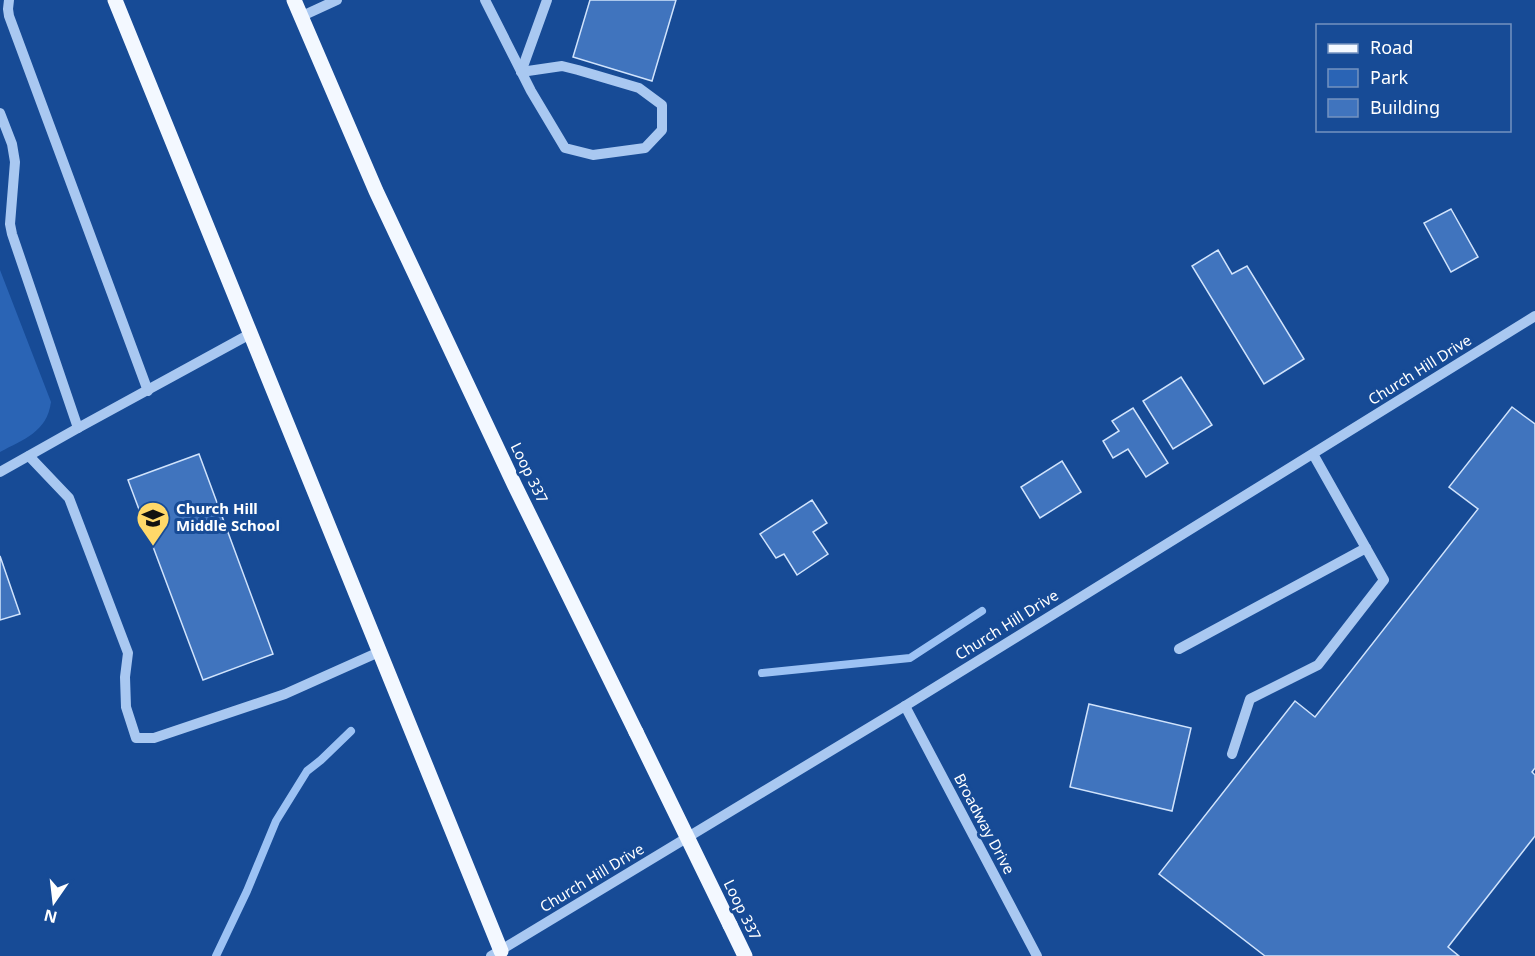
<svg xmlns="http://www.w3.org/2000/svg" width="1535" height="956" font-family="'Noto Sans',sans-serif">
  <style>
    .green { fill: #2a64b5 }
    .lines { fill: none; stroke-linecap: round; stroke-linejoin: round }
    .stream { stroke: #9cc2f4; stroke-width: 8 }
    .building { fill: #4074be; stroke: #d0e3fc; stroke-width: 1.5 }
    .minor { stroke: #a9c8f1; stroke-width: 10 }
    .major { stroke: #f3f8ff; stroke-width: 15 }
    .major-bridge { stroke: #f3f8ff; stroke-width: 15 }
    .labels { text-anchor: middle; stroke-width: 6; stroke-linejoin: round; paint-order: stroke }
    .street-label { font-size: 15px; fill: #fff; stroke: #174b96 }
    .poi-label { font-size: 15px; font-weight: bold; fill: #fff; stroke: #174b96; text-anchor: start }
  </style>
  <rect width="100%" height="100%" fill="#174b96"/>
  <path class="green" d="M0,270l51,132c-4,30 -27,37 -51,50z"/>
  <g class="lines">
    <g class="stream">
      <polyline points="762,673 910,658 982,611"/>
      <polyline points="216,956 247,891 276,821 307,771 321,760 351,731"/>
    </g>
  </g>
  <g class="building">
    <polygon points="590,0 676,0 652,81 573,57"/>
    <polygon points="1451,209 1478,257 1451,272 1424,223"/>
    <polygon points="1218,250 1232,274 1247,266 1304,359 1264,384 1192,266"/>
    <polygon points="1181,377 1212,425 1173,449 1143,401"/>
    <polygon points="1512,407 1535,424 1535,768 1532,772 1535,775 1535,836 1448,947 1459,956 1265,956 1159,874 1295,701 1315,717 1478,509 1449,487"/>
    <polygon points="1133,408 1168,463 1146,477 1128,449 1113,458 1103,441 1119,431 1112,421"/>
    <polygon points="199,454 273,654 203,680 128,480"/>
    <polygon points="1062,461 1081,492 1040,518 1021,487"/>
    <polygon points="812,500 827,523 813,532 828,554 797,575 784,554 776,558 760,534"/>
    <polygon points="0,556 20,614 0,620"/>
    <polygon points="1089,704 1191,728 1172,811 1070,787"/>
  </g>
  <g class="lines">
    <g class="minor">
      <polyline points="9,0 8,9 9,16 148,391"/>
      <polyline points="485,0 531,91 565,148 593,155 645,148 662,130 662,105 639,88 578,70 562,66 521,72"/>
      <polyline points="300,17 337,0"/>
      <polyline points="521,72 547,0"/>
      <polyline points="0,113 12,144 15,162 10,224 12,234 78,428"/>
      <polyline points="29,456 69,498 128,653 125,677 126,707 136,738 154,738 285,694 379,652"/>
      <polyline points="0,472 78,428 250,334"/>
      <polyline points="1179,649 1366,548"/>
      <polyline points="905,706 1037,956"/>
      <polyline points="1232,754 1250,699 1318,665 1384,580 1313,454"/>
      <polyline points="491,956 905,706 1535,316"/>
    </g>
    <g class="major">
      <polyline points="115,0 501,951"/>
      <polyline points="294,0 376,191 515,486 636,732"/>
      <polyline points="730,925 745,956"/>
    </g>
    <polyline class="major-bridge" points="636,732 730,925"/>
  </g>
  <defs>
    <g id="school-pin" transform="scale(1.725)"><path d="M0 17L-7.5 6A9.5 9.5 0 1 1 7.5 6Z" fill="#ffd869" stroke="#174b96"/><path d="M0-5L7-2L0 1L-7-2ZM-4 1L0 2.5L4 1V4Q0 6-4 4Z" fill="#111"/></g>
  </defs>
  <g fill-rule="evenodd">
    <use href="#school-pin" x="153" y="518"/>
  </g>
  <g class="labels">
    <g class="street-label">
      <text transform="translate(1420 370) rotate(-32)" y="5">Church Hill Drive</text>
      <text transform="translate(529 473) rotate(64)" y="5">Loop 337</text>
      <text transform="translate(1007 625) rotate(-32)" y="5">Church Hill Drive</text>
      <text transform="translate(984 824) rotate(62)" y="5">Broadway Drive</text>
      <text transform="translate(592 878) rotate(-31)" y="5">Church Hill Drive</text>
      <text transform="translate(742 910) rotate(64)" y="5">Loop 337</text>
    </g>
    <g class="poi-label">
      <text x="176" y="514">Church Hill<tspan x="176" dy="17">Middle School</tspan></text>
    </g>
  </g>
  <rect x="1316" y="24" width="195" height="108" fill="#174b96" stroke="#7493c0" stroke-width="1.5"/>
  <rect x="1328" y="44" width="30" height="9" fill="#f3f8ff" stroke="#7493c0" stroke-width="1.5"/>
  <text x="1370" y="54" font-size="18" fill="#ffffff">Road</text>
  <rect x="1328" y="69" width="30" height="18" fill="#2a64b5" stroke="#7493c0" stroke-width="1.5"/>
  <text x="1370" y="84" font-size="18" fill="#ffffff">Park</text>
  <rect x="1328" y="99" width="30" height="18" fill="#4074be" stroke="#7493c0" stroke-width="1.5"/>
  <text x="1370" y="114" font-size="18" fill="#ffffff">Building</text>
  <g transform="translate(54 902) rotate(194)" stroke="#174b96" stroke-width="4.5" paint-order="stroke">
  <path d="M0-4.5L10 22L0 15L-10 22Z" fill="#ffffff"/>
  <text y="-9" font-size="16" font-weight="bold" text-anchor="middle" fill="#ffffff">N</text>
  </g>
</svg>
